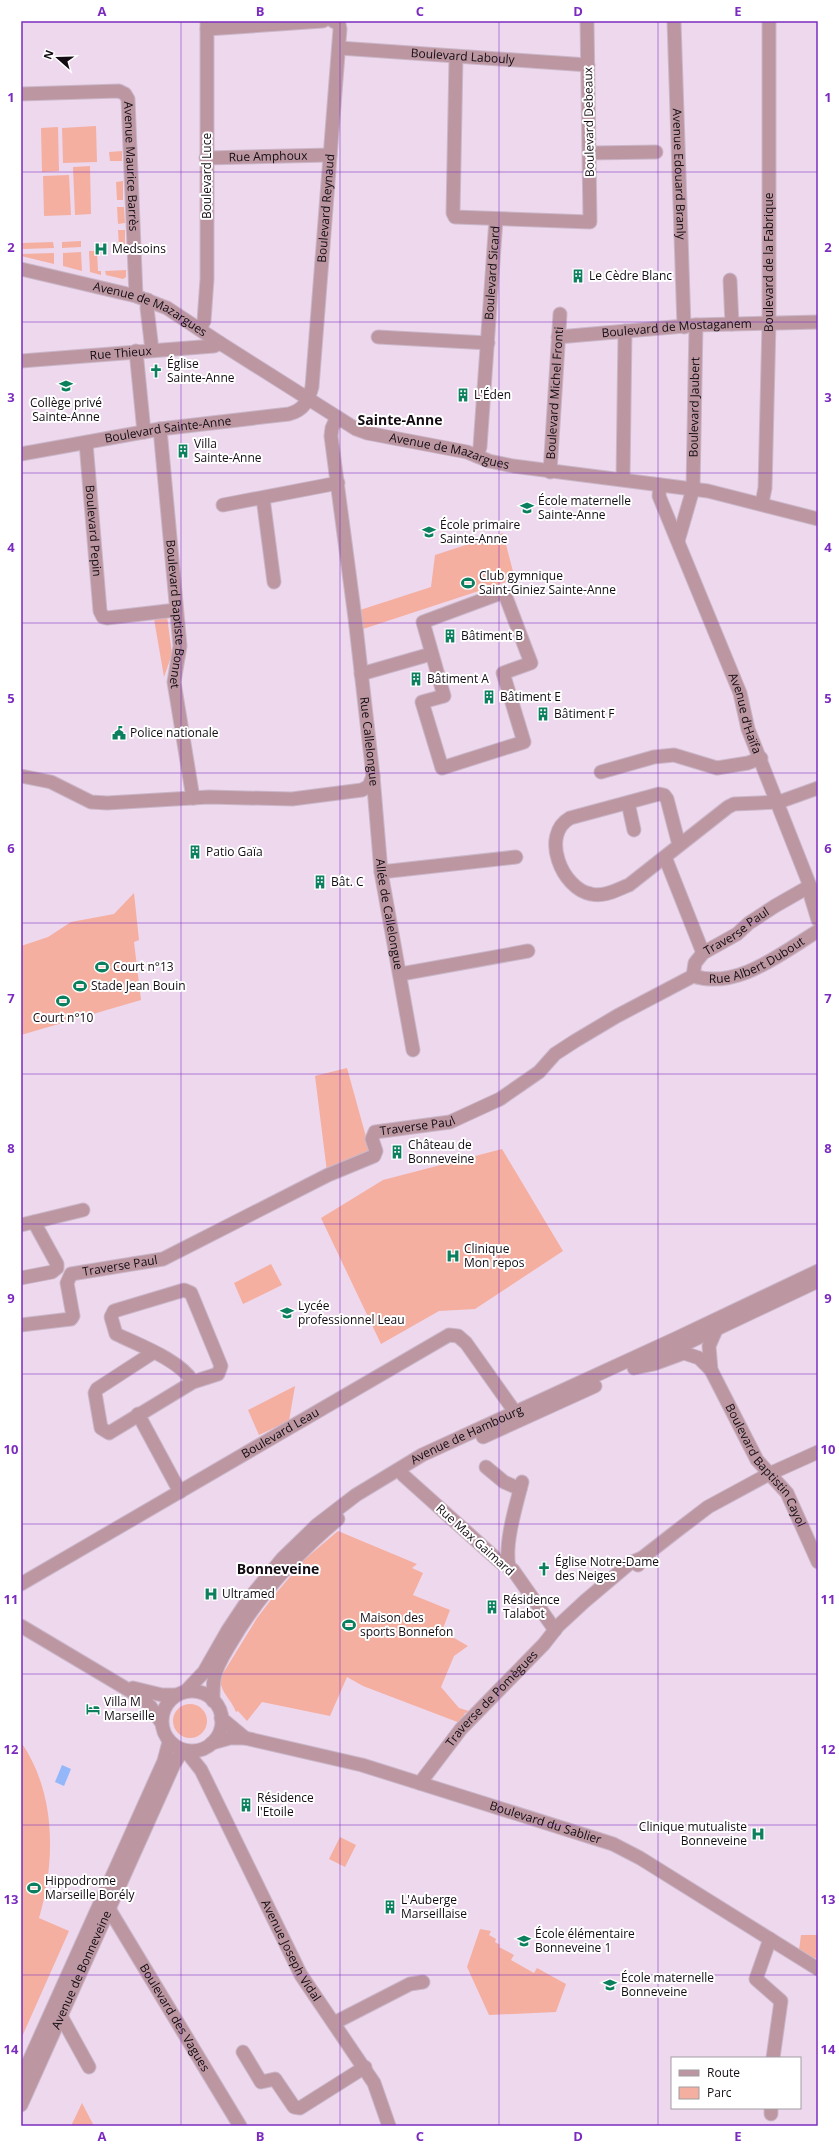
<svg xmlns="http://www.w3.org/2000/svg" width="839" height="2147" font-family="'Open Sans',sans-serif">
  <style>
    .green { fill: #f4afa1 }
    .water { fill: #94b7f9 }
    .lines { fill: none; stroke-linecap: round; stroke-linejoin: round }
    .minor-casing { stroke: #cbb7ca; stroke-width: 15 }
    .minor { stroke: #bc97a2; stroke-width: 13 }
    .grid { fill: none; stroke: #7b2cbf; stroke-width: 1; stroke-opacity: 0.55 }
    .labels { text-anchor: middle; stroke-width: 4; stroke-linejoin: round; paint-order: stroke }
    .street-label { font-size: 12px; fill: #130c13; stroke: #fff }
    .poi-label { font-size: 12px; fill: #130c13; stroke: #fff; text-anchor: start }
    .quarter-label { font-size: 14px; font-weight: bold; fill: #130c13; stroke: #fff }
    .neatline { fill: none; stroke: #7b2cbf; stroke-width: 1.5 }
    .grid-label { font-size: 13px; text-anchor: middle; font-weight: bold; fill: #7b2cbf }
  </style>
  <rect width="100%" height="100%" fill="#eed8ed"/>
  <g class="green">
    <polygon points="96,126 97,162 63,163 62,128"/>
    <polygon points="58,127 59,171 42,172 41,128"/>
    <polygon points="122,151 122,161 110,161 109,152"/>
    <polygon points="90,166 91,214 75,215 73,167"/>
    <polygon points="69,175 71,215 44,216 43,176"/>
    <polygon points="123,181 123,200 117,200 116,182"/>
    <polygon points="117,207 124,207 125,223 118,224"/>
    <polygon points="118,230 125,230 125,246 119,247"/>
    <polygon points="81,241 81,247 62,248 62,242"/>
    <polygon points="53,242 54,248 23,249 22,243"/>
    <polygon points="89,251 97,251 98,271 101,271 101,275 90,272"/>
    <polygon points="81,252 82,271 63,266 63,253"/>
    <polygon points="54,253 54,264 21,256 21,254"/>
    <polygon points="126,270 126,277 123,279 106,275 105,271"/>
    <polygon points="503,533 515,579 363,629 360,610 431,587 435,555"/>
    <polygon points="167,616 172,654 164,677 154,619"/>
    <polygon points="134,893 139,940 134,942 141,1000 21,1035 21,946 48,937 71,922 114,914"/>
    <polygon points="347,1068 371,1155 327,1172 315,1076"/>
    <polygon points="502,1149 563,1251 475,1309 439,1311 381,1344 321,1218 383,1180"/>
    <polygon points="271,1264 282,1285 243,1304 234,1283"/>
    <polygon points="295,1386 289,1421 259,1435 248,1410"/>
    <path d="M338,1531l79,33 -5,4 11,5 -10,22 37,15 -8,21 26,15 -14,10 -13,31 18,21 13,4 -7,1 -5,10 -97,-37 -16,-9 -17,39 -68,-14 -15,19 -9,-10 -2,1c-5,-14 -20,-23 -14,-37l35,-57 20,-26 28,-33z"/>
    <circle cx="190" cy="1721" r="17"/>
    <path d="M21,1742c35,51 35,118 18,176l30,13 -48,108z"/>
    <polygon points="340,1837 356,1845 345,1867 329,1859"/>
    <polygon points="480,1929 491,1931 489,1935 496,1939 495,1942 500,1945 499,1947 514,1955 511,1960 534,1973 537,1968 566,1984 556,2012 489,2015 467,1967"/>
    <polygon points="801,1935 818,1935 818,1959 810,1957 799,1950"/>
    <polygon points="82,2103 94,2126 71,2126"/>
  </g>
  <polygon class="water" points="62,1765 71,1769 64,1786 55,1782"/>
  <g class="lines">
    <g class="minor-casing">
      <g id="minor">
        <path id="s1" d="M674,21l10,306"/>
        <polyline points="207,29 323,21"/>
        <path id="s2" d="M339,48l249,17"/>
        <polyline points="456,57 453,213 455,217 590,222 587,21"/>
        <path id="s3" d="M21,94l98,-3 6,3 3,5 8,197"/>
        <polyline points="590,153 656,152"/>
        <path id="s4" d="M206,158l124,-3"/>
        <path id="s5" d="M21,269l115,27 31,12 53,35 136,86 11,4 100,19 22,9 24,5 195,25 110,28"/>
        <polyline points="730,280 732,324"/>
        <polyline points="148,300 147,308 152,350"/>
        <polyline points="200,329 204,321 207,279 207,21"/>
        <polyline points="378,337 488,343"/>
        <path id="s6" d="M558,337l138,-12 122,-3"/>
        <polyline points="136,351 144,432"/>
        <path id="s7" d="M21,361l193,-15 6,-3"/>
        <path id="s8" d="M337,417l-5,11 -1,8 24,182 18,158 8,96 32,178"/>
        <path id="s9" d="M160,429l20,217 -6,36 19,116"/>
        <path id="s10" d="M86,443l14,168 3,6 4,1 69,-8"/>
        <path id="s11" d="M21,454l139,-25 129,-15c15,-4 19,-13 23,-27l28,-358 -1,-5 -6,-3"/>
        <path id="s12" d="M477,456l3,-9 16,-228"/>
        <path id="s13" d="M550,472l10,-158"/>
        <polyline points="623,479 625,331"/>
        <path id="s14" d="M660,485l-1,11 81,197 8,36 62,157 1,11 7,23"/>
        <polyline points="263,498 274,582"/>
        <path id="s15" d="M762,503l3,-15 4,-165v-302"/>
        <polyline points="223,505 338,483"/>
        <path id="s16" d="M678,541l15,-52 3,-164"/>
        <polygon points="504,592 531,663 503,673 524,742 442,768 422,702 444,696 423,622"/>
        <polyline points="361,674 431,654"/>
        <polyline points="601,772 654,757 674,755 717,768 748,763 761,758"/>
        <polyline points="21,776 51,782 91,802 107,803 209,797 292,799 362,790 369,786 373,776"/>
        <polyline points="628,803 634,830"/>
        <path d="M679,845l-12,-46 -3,-4 -5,-1 -89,24c-30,17 -8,71 21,76 14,3 25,-4 38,-9l99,-78 6,-3 45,-2 39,-14"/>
        <polyline points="665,857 703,953"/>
        <polyline points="381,872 516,857"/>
        <polyline points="401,974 528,951"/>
        <path id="s17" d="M693,976l2,-13 8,-10 34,-19 12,-11 26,-17 35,-20"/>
        <path id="s18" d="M693,976c45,14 88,-23 125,-45"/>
        <polyline points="21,1225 83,1210"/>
        <polyline points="21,1278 52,1272 57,1268 57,1264 34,1222"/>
        <path id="s19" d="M21,1325l50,-6 2,-3 -6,-33 4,-9 92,-15 165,-84 46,-19 2,-5 -4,-12 3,-7 75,-10 50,-23 39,-27 16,-18 20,-13 42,-25 76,-40"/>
        <path id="s20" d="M716,1330l-7,16 2,24 46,90 30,33 31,69"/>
        <path d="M154,1352l-57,37 -2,4 6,35 8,5 84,-51c-13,-22 -54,-37 -77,-48l-5,-17 3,-6 70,-21 7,3 30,73 -3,8 -25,8"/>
        <polyline points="649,1361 818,1281"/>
        <polyline points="634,1368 654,1364 684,1353 699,1358 711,1370"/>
        <polyline points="138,1414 180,1492"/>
        <polyline points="483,1437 595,1386"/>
        <polyline points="486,1467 504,1482 520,1489"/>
        <polyline points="403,1475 500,1562 513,1570 555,1630"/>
        <polyline points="638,1565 642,1558 674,1533 708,1507 769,1474 818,1452"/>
        <path d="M509,1567c-5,-23 7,-61 13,-85"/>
        <path id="s21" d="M21,1584l428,-249 9,1 8,7 49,69"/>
        <polyline points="21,1626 142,1698 150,1706 161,1722"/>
        <polyline points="133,1688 162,1695 176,1695"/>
        <path id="s22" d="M186,1691l18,-19 24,-42 20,-30 34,-41 35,-34 39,-30 66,-40 255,-117 141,-67"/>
        <circle cx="192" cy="1721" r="30"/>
        <path d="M213,1701c0,-8 0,-15 1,-22 2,-12 9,-23 15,-33 28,-49 66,-91 109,-127"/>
        <polyline points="221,1718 245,1738"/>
        <path id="s23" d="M212,1743l18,-5h15l117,27 251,79 27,14 178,111"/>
        <path id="s24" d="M186,1751l15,19 100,205 73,108 15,43"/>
        <path id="s25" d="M420,1783l41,-54 83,-85 14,-18 27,-25 45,-38 12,-5"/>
        <path id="s26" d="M109,1909l131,217"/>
        <polyline points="770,1939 756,1979 781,2001 773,2058"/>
        <polyline points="61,2016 89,2067"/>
        <polyline points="334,2023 410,1984 423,1982"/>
        <polyline points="243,2052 261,2082 275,2079 294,2107 300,2108 365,2067"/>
        <polyline points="21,2079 164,1761 169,1742"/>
        <path id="s27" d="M21,2105l153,-341 5,-8 7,-5"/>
        <polyline points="771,2114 771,2108"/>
      </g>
    </g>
    <use href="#minor" class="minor"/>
  </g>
  <path class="grid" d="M181,21v2105M340,21v2105M499,21v2105M658,21v2105M21,172h797M21,322h797M21,473h797M21,623h797M21,773h797M21,923h797M21,1074h797M21,1224h797M21,1374h797M21,1524h797M21,1674h797M21,1825h797M21,1975h797"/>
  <defs>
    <g id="hospital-bare" transform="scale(1.08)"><path d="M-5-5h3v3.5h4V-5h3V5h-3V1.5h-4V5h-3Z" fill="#0c805e" stroke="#fff" stroke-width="2.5" paint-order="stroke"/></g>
    <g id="building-bare" transform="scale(1.08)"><path d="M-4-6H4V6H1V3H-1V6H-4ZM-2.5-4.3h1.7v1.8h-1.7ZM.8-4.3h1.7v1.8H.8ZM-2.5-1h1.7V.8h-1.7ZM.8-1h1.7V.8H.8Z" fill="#0c805e" stroke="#fff" stroke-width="2.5" paint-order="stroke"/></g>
    <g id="church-bare" transform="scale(1.08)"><path d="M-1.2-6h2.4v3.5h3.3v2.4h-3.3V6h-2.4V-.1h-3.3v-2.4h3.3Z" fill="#0c805e" stroke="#fff" stroke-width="2.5" paint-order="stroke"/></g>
    <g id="school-bare" transform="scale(1.08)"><path d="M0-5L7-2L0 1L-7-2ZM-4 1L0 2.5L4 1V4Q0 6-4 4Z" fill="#0c805e" stroke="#fff" stroke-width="2.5" paint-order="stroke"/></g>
    <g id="stadium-bare" transform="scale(1.08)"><path d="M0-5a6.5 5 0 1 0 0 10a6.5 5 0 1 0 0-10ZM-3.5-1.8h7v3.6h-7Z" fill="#0c805e" stroke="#fff" stroke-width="2.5" paint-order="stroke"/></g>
    <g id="civic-bare" transform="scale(1.08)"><path d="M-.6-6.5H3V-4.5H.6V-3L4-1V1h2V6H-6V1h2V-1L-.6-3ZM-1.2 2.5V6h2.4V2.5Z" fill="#0c805e" stroke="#fff" stroke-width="2.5" paint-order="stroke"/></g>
    <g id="hotel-bare" transform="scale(1.08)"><path d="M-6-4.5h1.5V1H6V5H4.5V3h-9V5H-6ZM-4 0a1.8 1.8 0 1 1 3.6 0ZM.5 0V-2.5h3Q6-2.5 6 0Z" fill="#0c805e" stroke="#fff" stroke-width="2.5" paint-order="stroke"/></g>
  </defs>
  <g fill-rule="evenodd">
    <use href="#hospital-bare" x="101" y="249"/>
    <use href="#building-bare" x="578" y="276"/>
    <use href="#church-bare" x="156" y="371"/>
    <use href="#school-bare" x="66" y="386"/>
    <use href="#building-bare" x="463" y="395"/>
    <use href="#building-bare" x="183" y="451"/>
    <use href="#school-bare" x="527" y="508"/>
    <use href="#school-bare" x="429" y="532"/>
    <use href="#stadium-bare" x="468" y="583"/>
    <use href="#building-bare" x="450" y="636"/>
    <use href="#building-bare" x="416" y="679"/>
    <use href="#building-bare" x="489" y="697"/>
    <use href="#building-bare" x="543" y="714"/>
    <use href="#civic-bare" x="119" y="733"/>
    <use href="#building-bare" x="195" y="852"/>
    <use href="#building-bare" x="320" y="882"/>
    <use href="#stadium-bare" x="102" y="967"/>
    <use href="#stadium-bare" x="80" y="986"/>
    <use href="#stadium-bare" x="63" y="1001"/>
    <use href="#building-bare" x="397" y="1152"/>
    <use href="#hospital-bare" x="453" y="1256"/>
    <use href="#school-bare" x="287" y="1313"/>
    <use href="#church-bare" x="544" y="1569"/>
    <use href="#hospital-bare" x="211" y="1594"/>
    <use href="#building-bare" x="492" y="1607"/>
    <use href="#stadium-bare" x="349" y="1625"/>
    <use href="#hotel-bare" x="93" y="1709"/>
    <use href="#building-bare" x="246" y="1805"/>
    <use href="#hospital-bare" x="758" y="1834"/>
    <use href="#stadium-bare" x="34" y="1888"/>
    <use href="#building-bare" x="390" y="1907"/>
    <use href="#school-bare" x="524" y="1941"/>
    <use href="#school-bare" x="610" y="1985"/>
  </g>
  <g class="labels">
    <g class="street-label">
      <text dy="4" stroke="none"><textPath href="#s2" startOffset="124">Boulevard Labouly</textPath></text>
      <text transform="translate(589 122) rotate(-91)" y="4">Boulevard Debeaux</text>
      <text dy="4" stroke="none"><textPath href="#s4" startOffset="62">Rue Amphoux</textPath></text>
      <text dy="4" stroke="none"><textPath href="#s3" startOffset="178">Avenue Maurice Barrès</textPath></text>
      <text dy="4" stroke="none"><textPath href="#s1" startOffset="153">Avenue Edouard Branly</textPath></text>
      <text transform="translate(207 176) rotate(-90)" y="4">Boulevard Luce</text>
      <text dy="4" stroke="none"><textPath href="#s11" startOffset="488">Boulevard Reynaud</textPath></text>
      <text dy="4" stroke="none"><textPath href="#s15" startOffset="241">Boulevard de la Fabrique</textPath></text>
      <text dy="4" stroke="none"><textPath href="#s12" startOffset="184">Boulevard Sicard</textPath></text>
      <text dy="4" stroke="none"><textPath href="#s5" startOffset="136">Avenue de Mazargues</textPath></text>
      <text dy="4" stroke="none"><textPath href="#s6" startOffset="119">Boulevard de Mostaganem</textPath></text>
      <text dy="4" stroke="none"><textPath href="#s7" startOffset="100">Rue Thieux</textPath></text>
      <text dy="4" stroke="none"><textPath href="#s13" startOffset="79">Boulevard Michel Fronti</textPath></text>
      <text dy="4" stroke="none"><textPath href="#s16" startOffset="136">Boulevard Jaubert</textPath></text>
      <text dy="4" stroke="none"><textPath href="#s11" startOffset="149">Boulevard Sainte-Anne</textPath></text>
      <text dy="4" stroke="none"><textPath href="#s5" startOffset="472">Avenue de Mazargues</textPath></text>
      <text dy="4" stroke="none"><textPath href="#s10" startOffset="88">Boulevard Pepin</textPath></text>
      <text dy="4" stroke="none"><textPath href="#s9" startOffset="186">Boulevard Baptiste Bonnet</textPath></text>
      <text dy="4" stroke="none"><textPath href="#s14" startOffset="245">Avenue d'Haïfa</textPath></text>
      <text dy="4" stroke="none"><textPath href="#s8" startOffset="328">Rue Callelongue</textPath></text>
      <text dy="4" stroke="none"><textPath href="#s8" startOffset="502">Allée de Callelongue</textPath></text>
      <text dy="4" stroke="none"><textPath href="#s17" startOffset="66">Traverse Paul</textPath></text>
      <text dy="4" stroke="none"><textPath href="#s18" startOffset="68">Rue Albert Dubout</textPath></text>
      <text dy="4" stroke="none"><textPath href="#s19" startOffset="494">Traverse Paul</textPath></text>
      <text dy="4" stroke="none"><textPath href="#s19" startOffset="147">Traverse Paul</textPath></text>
      <text dy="4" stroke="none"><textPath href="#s21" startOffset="300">Boulevard Leau</textPath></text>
      <text dy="4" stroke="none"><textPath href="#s22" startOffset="388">Avenue de Hambourg</textPath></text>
      <text dy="4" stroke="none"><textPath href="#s20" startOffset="152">Boulevard Baptistin Cayol</textPath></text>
      <text transform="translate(475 1540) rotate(42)" y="4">Rue Max Gaimard</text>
      <text dy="4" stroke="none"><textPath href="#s25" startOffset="111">Traverse de Pomègues</textPath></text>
      <text dy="4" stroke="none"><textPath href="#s23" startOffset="346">Boulevard du Sablier</textPath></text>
      <text dy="4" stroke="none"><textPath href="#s24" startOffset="226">Avenue Joseph Vidal</textPath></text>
      <text dy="4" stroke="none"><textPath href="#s27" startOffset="148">Avenue de Bonneveine</textPath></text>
      <text dy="4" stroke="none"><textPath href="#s26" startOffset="127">Boulevard des Vagues</textPath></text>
    </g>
    <g class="poi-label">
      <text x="112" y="253">Medsoins</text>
      <text x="589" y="280">Le Cèdre Blanc</text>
      <text x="167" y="368">Église<tspan x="167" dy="14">Sainte-Anne</tspan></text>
      <text x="474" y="399">L'Éden</text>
      <text x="66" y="407" text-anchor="middle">Collège privé<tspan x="66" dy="14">Sainte-Anne</tspan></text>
      <text x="194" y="448">Villa<tspan x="194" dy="14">Sainte-Anne</tspan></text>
      <text x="538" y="505">École maternelle<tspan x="538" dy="14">Sainte-Anne</tspan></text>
      <text x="440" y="529">École primaire<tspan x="440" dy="14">Sainte-Anne</tspan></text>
      <text x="479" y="580">Club gymnique<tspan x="479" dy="14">Saint-Giniez Sainte-Anne</tspan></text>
      <text x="461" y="640">Bâtiment B</text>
      <text x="427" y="683">Bâtiment A</text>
      <text x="500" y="701">Bâtiment E</text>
      <text x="554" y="718">Bâtiment F</text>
      <text x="130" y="737">Police nationale</text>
      <text x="206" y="856">Patio Gaïa</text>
      <text x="331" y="886">Bât. C</text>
      <text x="113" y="971">Court n°13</text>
      <text x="91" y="990">Stade Jean Bouin</text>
      <text x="63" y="1022" text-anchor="middle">Court n°10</text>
      <text x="408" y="1149">Château de<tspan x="408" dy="14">Bonneveine</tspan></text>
      <text x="464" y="1253">Clinique<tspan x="464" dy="14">Mon repos</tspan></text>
      <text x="298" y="1310">Lycée<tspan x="298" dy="14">professionnel Leau</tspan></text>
      <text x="555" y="1566">Église Notre-Dame<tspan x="555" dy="14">des Neiges</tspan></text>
      <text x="222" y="1598">Ultramed</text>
      <text x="503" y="1604">Résidence<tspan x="503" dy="14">Talabot</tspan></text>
      <text x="360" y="1622">Maison des<tspan x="360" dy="14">sports Bonnefon</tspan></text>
      <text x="104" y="1706">Villa M<tspan x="104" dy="14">Marseille</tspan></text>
      <text x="257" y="1802">Résidence<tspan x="257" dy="14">l'Etoile</tspan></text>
      <text x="747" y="1831" text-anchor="end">Clinique mutualiste<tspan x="747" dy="14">Bonneveine</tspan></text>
      <text x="45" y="1885">Hippodrome<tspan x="45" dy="14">Marseille Borély</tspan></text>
      <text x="401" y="1904">L'Auberge<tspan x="401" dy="14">Marseillaise</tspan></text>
      <text x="535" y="1938">École élémentaire<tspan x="535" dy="14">Bonneveine 1</tspan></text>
      <text x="621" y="1982">École maternelle<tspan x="621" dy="14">Bonneveine</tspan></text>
    </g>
    <g class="quarter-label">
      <text x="400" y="425">Sainte-Anne</text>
      <text x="278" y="1574">Bonneveine</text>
    </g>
  </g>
  <rect width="839" height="2147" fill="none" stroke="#ffffff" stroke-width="44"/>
  <rect x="671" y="2057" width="130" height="52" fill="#ffffff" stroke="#a19ea1"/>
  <rect x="679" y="2070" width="20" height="6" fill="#bc97a2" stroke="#a19ea1"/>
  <text x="707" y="2077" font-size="12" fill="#130c13">Route</text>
  <rect x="679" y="2087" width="20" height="12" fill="#f4afa1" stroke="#a19ea1"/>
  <text x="707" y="2097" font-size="12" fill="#130c13">Parc</text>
  <g transform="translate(58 58) rotate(290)" stroke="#ffffff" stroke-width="3" paint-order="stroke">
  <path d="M0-3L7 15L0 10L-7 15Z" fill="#130c13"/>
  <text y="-6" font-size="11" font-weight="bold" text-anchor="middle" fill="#130c13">N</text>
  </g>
  <rect x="22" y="22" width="795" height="2103" class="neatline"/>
  <g class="grid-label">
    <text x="102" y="16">A</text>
    <text x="260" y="16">B</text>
    <text x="420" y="16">C</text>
    <text x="578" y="16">D</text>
    <text x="738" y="16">E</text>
    <text x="11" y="102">1</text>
    <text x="828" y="102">1</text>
    <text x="11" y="252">2</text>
    <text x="828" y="252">2</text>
    <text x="11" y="402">3</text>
    <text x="828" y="402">3</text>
    <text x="11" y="552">4</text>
    <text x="828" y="552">4</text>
    <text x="11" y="703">5</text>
    <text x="828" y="703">5</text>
    <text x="11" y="853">6</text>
    <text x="828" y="853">6</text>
    <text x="11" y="1003">7</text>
    <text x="828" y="1003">7</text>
    <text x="11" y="1153">8</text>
    <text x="828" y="1153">8</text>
    <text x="11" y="1303">9</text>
    <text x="828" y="1303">9</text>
    <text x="11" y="1454">10</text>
    <text x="828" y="1454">10</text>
    <text x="11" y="1604">11</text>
    <text x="828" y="1604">11</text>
    <text x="11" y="1754">12</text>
    <text x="828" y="1754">12</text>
    <text x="11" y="1904">13</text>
    <text x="828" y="1904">13</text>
    <text x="11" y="2054">14</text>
    <text x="828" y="2054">14</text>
    <text x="102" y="2141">A</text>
    <text x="260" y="2141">B</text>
    <text x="420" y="2141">C</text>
    <text x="578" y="2141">D</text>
    <text x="738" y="2141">E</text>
  </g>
</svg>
